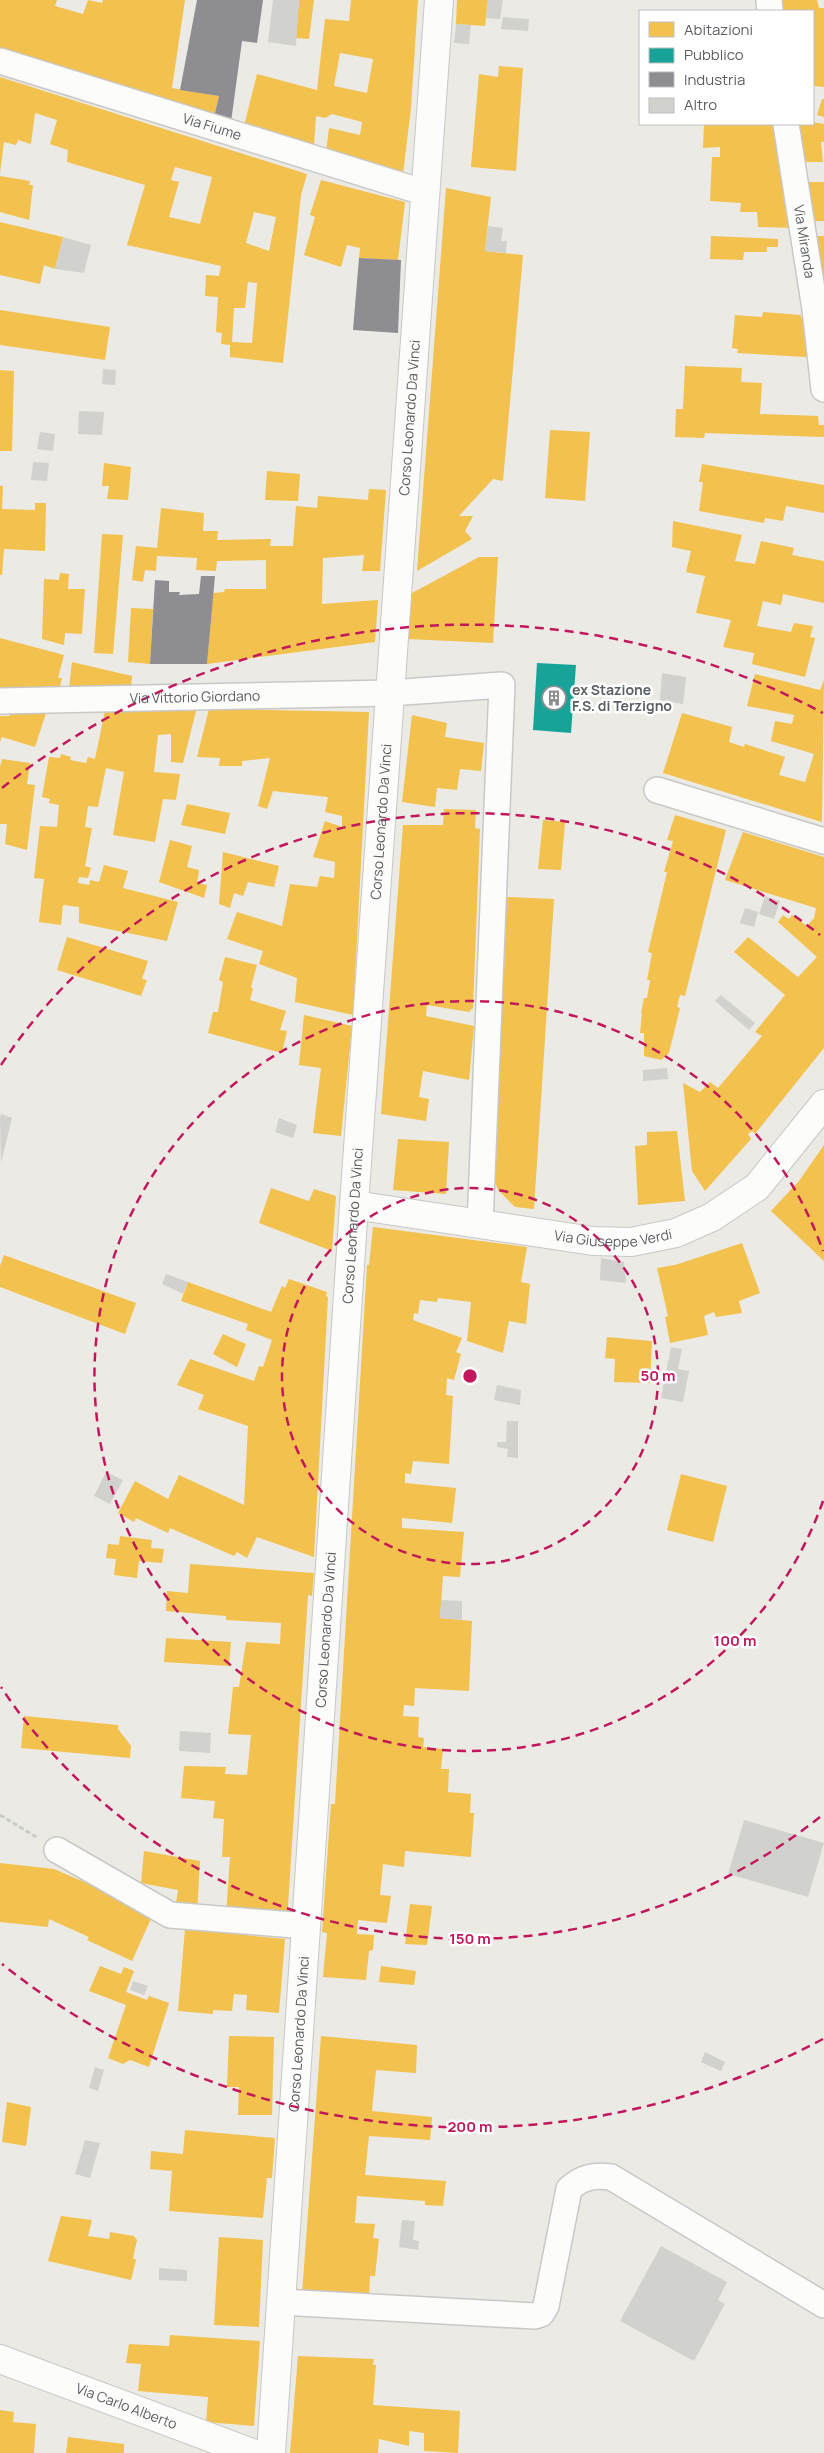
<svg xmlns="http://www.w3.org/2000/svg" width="824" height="2453" font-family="Manrope,sans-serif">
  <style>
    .homes { fill: #f2c14e; fill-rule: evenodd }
    .public { fill: #17a398 }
    .industry { fill: #8d8d92 }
    .building { fill: #d1d1ce }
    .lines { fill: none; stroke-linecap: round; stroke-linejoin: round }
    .street-casing { stroke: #c8c8c7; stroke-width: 28 }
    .secondary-casing { stroke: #c7c7c5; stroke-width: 30 }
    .path { stroke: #c8ccca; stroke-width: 3; stroke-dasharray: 5 2.5; stroke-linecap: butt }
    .street { stroke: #fcfcfb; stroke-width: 25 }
    .secondary { stroke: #fcfcfb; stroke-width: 28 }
    .ring { fill: none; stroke: #c2185b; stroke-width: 2.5; stroke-dasharray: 9 6 }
    .labels { text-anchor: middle; stroke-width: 5; stroke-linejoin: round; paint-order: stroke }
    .street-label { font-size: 14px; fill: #5b5e63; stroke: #fff }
    .poi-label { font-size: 14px; font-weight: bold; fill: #5b5e63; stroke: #fff; text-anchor: start }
    .centre { fill: #c2185b; stroke: #fff; stroke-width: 2.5 }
    .ring-label { font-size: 15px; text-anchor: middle; font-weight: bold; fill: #c2185b; stroke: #fff; stroke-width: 5; stroke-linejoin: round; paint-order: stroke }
  </style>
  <rect width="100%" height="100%" fill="#ebeae5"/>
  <g class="homes">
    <polygon points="0,0 57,0 55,6 83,14 88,0 102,3 103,0 185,0 172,88 219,96 214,117 0,54"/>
    <polygon points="299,0 314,0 309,39 296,38"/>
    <path d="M351,0h67l-7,108 -8,66 -77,-21 3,-25 31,7 2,-13 -30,-8 -7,4 -9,-2 -2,31 -70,-21 13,-52 60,16 8,-71 24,2zM340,53l33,6 -6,34 -33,-7z"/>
    <polygon points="457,0 488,0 485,26 456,24"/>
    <polygon points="780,0 817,0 819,8 824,8 824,87 814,86 813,79 813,11 781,11"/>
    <polygon points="499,66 523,68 516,171 471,167 479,74 498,77"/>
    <path d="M0,77l307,97 -6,21 -18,168 -53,-6v-12l-9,-1 1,-11 -6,-1 2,-35 -13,-1 1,-21 13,1 2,-10 -94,-21 18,-60 -78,-23 1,-12 -18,-6 7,-24 -22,-7 -4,31 -13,-4 -2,5 -12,-3 -4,31zM175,167l37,10 -12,47 -31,-7 10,-35 -8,-2zM254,212l22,5 -7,34 -23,-8zM248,282l9,1 -5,60 -20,-1 2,-34h11z"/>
    <polygon points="822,99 824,99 824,117 817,115"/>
    <polygon points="813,122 824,124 824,142 821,142 823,162 802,162 799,124"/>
    <polygon points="704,124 775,124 774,137 785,137 796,228 758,227 757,212 740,212 741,203 710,201 712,157 720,157 720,147 703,148"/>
    <polygon points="0,176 30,181 29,185 33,185 29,220 0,212"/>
    <polygon points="321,180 405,202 398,260 359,258 360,248 347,245 341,267 304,255 315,217 310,215"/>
    <rect x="805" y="182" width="19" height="39"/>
    <polygon points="446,188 491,197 485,251 523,255 503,481 493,479 459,516 473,516 465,531 472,539 417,571"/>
    <polygon points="0,222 63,237 55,269 44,265 40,284 0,275"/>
    <polygon points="711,236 778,239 778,247 767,247 767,252 744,252 743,260 710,259"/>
    <polygon points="813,236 824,236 824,298"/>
    <polygon points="0,310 110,327 105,360 0,345"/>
    <polygon points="763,312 801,315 801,318 807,318 806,357 737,353 738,349 732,348 735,315 762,317"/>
    <polygon points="685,366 742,368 741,382 762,383 760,414 818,416 819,425 824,425 824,437 705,433 704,438 675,437 676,409 683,409"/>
    <polygon points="0,370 14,371 12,451 0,451"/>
    <polygon points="550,430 590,432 585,501 545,498"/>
    <polygon points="104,463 131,467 128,500 107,499 109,486 102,486"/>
    <polygon points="702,464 824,485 824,513 786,506 783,521 765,518 764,523 699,511 703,482 699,482"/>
    <polygon points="267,471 300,474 298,501 265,500"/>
    <polygon points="0,486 3,486 2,509 35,510 35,503 46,503 45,551 4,549 2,575 0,575"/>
    <polygon points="369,489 386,490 380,571 362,571 364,555 323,558 322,604 378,600 375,642 207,664 213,593 224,592 225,589 266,589 266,560 217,561 216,571 196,570 197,558 157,556 156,571 145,570 143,582 132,580 136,546 157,548 161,508 204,513 203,531 218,531 217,540 271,539 270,546 293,546 296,506 317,508 318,496 368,500"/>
    <polygon points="673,521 742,535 735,561 755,564 761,541 794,548 792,555 824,561 824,603 783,594 781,605 763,601 757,626 791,632 794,623 813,626 810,637 815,638 805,677 752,664 754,653 723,647 731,620 696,613 705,576 686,572 691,551 672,547"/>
    <polygon points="102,534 123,535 113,654 94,653"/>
    <polygon points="479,557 498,557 493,643 408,639 412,593"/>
    <polygon points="60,573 69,574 68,589 85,589 82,634 65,633 64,645 42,639 44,579 59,580"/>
    <polygon points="131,608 153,609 150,664 128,662"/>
    <polygon points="0,638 64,655 58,678 62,678 59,690 0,689"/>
    <polygon points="72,662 132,676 131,688 69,688"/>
    <polygon points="755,674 820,690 824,680 822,822 663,773 682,713 732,727 729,742 744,747 745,744 785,757 779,775 805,782 814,754 771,741 775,721 792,724 794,715 747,706"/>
    <polygon points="9,709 47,710 35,747 2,737 0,742 0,716 10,716"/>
    <polygon points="209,709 369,712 353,1015 295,1002 297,978 259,964 263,951 227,939 237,912 282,926 290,884 317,887 320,876 334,878 335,862 313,857 325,821 342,827 342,816 325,812 328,797 273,791 267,809 258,806 270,758 242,761 242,766 219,766 220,758 197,757"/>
    <polygon points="105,711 196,711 183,763 171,762 171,734 158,735 154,772 180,774 176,800 163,799 155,842 113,835 124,772 106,768 98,807 88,806 85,827 92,828 85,866 91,868 88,878 79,877 78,883 89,885 90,880 99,882 104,865 128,871 123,888 178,902 167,941 79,923 79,907 63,905 61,925 39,922 44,879 34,878 40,826 57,827 59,805 49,803 50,799 42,797 49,757 60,758 61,754 71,757 70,760 86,763 88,757 95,759"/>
    <polygon points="412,715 447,723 445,737 484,743 481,771 460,769 457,790 437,788 435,807 402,802"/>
    <polygon points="2,759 30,763 27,784 35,785 27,850 5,844 7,824 0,824 0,767"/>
    <polygon points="187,804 230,813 225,834 181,825"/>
    <polygon points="444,809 476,810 475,828 480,829 473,1008 469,1012 427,1005 426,1016 474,1026 469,1080 423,1071 419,1097 429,1099 426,1121 381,1114 403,825 443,825"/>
    <polygon points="675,815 726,830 685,996 680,995 677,1007 680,1008 669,1053 661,1060 644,1056 644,1033 640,1033 642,1013 641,1013 644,998 647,998 650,980 647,980 652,953 648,952 667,872 664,872 673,841 667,840"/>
    <polygon points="543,820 565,822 561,870 538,869"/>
    <polygon points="743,832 824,857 824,1048 755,1134 752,1131 748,1134 751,1139 705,1191 692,1171 683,1083 700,1092 710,1082 718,1088 762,1036 755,1032 785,995 734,952 748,937 798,977 817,957 778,922 783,915 789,919 792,915 807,926 814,918 816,908 725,880"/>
    <polygon points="170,840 192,846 187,867 199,870 197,883 207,885 204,898 159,882"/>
    <polygon points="223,852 279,866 274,887 248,882 243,896 234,893 230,908 219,904"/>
    <polygon points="507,897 554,899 534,1209 515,1207 498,1190 491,1171 501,1040 497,1041"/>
    <polygon points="67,937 148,961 142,979 147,980 141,996 57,970"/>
    <polygon points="225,957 257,965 251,987 253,989 250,1000 286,1011 280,1030 287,1031 282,1053 208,1033 213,1012 218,1012 223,982 219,980"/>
    <polygon points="304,1015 352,1026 341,1136 313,1133 321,1068 299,1065"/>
    <polygon points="677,1131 685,1201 638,1205 635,1146 647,1145 647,1132"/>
    <polygon points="398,1139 449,1142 446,1194 393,1190"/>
    <polygon points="824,1145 824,1261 771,1211 799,1181"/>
    <polygon points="271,1188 309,1201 314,1189 336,1196 332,1251 259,1223"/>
    <polygon points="373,1227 527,1247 521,1282 530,1284 526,1324 509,1321 503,1353 467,1341 471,1302 438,1298 437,1302 420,1300 418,1314 414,1313 413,1320 462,1338 456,1352 461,1354 454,1380 447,1378 446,1395 453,1396 449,1464 413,1461 411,1474 405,1473 405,1483 456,1488 452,1523 402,1518 402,1528 464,1532 460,1577 443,1576 440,1618 472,1621 469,1691 415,1688 414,1706 404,1705 403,1716 419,1717 418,1737 424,1738 423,1747 443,1749 441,1769 449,1769 448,1792 471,1794 470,1813 474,1813 471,1857 405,1851 404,1867 383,1864 380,1895 391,1896 387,1923 358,1920 357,1934 374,1935 373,1950 369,1951 366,1980 323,1977 327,1933 322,1932 331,1804 335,1804 367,1265 369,1265"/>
    <polygon points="742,1243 760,1293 739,1301 742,1313 716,1317 714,1312 704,1316 708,1335 670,1343 665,1317 668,1316 657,1268 675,1265"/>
    <polygon points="4,1255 136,1303 125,1334 0,1287 0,1266"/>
    <polygon points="289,1279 327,1292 326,1296 328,1297 314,1557 257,1537 247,1558 237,1552 234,1556 170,1528 168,1533 136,1518 134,1522 118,1513 135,1481 168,1499 179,1475 244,1505 248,1426 198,1409 204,1395 177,1385 190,1359 254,1381 259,1366 263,1367 272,1340 246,1330 248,1324 181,1301 188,1282 271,1312 282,1286 285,1288"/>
    <polygon points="223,1334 246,1344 237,1367 213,1354"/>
    <polygon points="607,1337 652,1341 650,1383 614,1382 615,1359 605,1358"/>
    <polygon points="681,1474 727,1486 713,1542 667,1530"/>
    <polygon points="120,1536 152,1540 151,1548 164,1549 162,1563 139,1561 137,1578 114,1575 116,1559 106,1558 108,1544 119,1545"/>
    <polygon points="190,1564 314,1573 312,1596 308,1595 287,1921 226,1916 230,1857 222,1857 224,1819 213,1818 215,1801 181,1798 184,1766 226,1767 225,1774 247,1775 251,1735 228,1734 233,1687 239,1687 246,1642 280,1644 281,1623 226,1620 226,1616 166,1611 167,1591 188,1593"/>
    <polygon points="166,1638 231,1642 229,1666 164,1662"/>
    <polygon points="24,1716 118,1725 118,1729 131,1746 130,1758 21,1748"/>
    <polygon points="144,1851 200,1861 197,1913 175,1910 178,1890 141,1883"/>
    <polygon points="0,1863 54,1869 154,1912 132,1961 87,1940 89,1937 49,1919 48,1927 0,1922"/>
    <polygon points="410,1904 432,1906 427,1945 405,1944"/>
    <polygon points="185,1929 285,1939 279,2013 246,2010 247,1995 234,1994 232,2011 213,2010 213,2014 178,2011"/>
    <polygon points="100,1966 121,1974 124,1967 134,1971 126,1992 147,2000 149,1996 169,2003 149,2067 130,2060 123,2064 108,2058 126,2005 89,1991"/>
    <polygon points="381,1966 416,1971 414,1985 379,1982"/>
    <polygon points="229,2036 274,2037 272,2115 238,2115 239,2087 227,2087"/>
    <polygon points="321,2036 417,2045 416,2073 376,2070 372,2111 432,2117 430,2140 369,2136 365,2175 446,2181 443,2206 425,2205 425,2201 357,2196 355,2223 375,2224 373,2238 379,2239 375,2276 370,2276 369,2300 302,2294"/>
    <polygon points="7,2102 31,2107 26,2146 2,2142"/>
    <polygon points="185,2130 275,2138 272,2178 267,2178 263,2218 169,2211 172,2171 150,2169 151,2151 183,2154"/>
    <polygon points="61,2216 92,2220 88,2236 109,2239 110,2232 134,2236 137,2240 133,2258 136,2260 131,2280 48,2261"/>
    <polygon points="219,2237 263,2240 259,2327 214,2325"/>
    <polygon points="170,2335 260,2341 254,2426 206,2422 208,2397 138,2391 141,2364 126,2363 129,2344 169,2346"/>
    <polygon points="298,2356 374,2359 373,2365 376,2365 373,2405 460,2411 458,2453 424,2451 424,2433 409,2431 409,2446 379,2439 378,2453 290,2453"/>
    <polygon points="0,2410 14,2412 13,2422 36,2424 34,2453 0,2453"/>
    <polygon points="68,2437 124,2444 124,2453 66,2453"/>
  </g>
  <polygon class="public" points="537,663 576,665 571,733 533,730"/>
  <g class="industry">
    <polygon points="197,0 263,0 257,43 242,41 231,122 214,117 219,96 180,90"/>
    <polygon points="359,258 401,260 398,333 353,330"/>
    <polygon points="201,576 215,576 207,664 150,664 155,580 169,581 169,592 180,592 179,595 199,594"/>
  </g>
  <g class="building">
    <polygon points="273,0 299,0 296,46 268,42"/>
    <polygon points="488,0 503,0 500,19 486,18"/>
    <polygon points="503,17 529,19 528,31 501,29"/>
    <polygon points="456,24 471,25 469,44 454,43"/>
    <polygon points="488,226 503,228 501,241 507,241 506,253 485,251"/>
    <polygon points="63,237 91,245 84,273 55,269"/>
    <polygon points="103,369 116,370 115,385 102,384"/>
    <polygon points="79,411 104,412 102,435 78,434"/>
    <polygon points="40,432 55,434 53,451 37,449"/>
    <polygon points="33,462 49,463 47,481 31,480"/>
    <polygon points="662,673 686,677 683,704 660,700"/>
    <polygon points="765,896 780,901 774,919 759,914"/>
    <polygon points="745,908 758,912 754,927 740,923"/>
    <polygon points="721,995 755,1023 749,1030 715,1001"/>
    <polygon points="667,1068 668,1079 643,1081 643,1070"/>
    <polygon points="1,1114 12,1118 1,1163 0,1118"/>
    <polygon points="279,1118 297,1125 293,1138 275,1132"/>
    <polygon points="601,1258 624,1262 626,1283 600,1280"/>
    <polygon points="166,1274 188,1282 183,1294 162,1284"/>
    <polygon points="671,1347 682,1349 678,1369 689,1371 683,1402 661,1398"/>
    <polygon points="497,1385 521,1390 520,1405 494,1400"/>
    <polygon points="507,1421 518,1421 518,1458 507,1457 508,1449 497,1447 497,1442 506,1442"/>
    <polygon points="106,1472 123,1480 110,1504 94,1496"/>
    <polygon points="441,1600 462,1601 462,1620 440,1618"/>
    <polygon points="180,1731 211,1733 210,1753 179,1751"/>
    <polygon points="744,1820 824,1843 808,1897 728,1874"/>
    <polygon points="133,1981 148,1986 144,1995 130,1990"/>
    <polygon points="705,2052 725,2062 721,2071 701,2062"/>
    <polygon points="95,2067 104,2070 98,2091 89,2088"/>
    <polygon points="85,2140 100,2143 90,2178 75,2174"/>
    <polygon points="402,2220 415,2221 413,2240 419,2241 418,2250 399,2247"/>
    <polygon points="661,2246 727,2282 718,2300 725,2304 694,2361 620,2321"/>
    <polygon points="159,2268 187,2270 187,2281 159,2280"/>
  </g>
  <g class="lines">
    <g class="street-casing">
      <g id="street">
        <polyline points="769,0 770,11"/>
        <path id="s1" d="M0,61l426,132"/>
        <path id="s2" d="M786,124l29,185 9,80"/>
        <path id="s3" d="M0,701l390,-8 112,-8 -22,540"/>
        <polyline points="657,790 824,841"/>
        <polyline points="57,1850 170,1915 306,1926"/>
        <path d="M281,2302l254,14 6,-2 5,-8 23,-117c13,-12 24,-14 42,-12l213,128"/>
      </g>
    </g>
    <g class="secondary-casing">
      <g id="secondary">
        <path id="s4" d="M354,1205l239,36 38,1 45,-9 36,-16 45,-30 67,-83"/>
        <path id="s5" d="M0,2359l252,94"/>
        <path id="s6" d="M271,2453l83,-1248 85,-1205"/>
      </g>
    </g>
    <polyline class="path" points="0,1815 38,1838"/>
    <use href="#street" class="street"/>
    <use href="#secondary" class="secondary"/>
  </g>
  <g class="ring">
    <circle cx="470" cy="1376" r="188"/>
    <path d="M823 1501A375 375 0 1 1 823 1251"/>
    <path d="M820 1817A563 563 0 0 1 1 1687M1 1065A563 563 0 0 1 820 935"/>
    <path d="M823 2039A751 751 0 0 1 2 1964M2 788A751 751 0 0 1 823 713"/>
  </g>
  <defs>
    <g id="building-ring" transform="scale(1.25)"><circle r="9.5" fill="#fff" stroke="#8d8f90" stroke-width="1.5"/><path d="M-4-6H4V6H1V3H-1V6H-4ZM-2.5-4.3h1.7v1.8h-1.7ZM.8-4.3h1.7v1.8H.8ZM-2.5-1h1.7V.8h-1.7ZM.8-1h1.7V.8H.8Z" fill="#8d8f90"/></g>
  </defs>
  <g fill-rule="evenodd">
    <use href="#building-ring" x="554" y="698"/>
  </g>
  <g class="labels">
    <g class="street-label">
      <text dy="5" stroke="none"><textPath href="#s1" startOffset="222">Via Fiume</textPath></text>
      <text dy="5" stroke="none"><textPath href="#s2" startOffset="119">Via Miranda</textPath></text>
      <text dy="5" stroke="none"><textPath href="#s6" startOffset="2040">Corso Leonardo Da Vinci</textPath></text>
      <text dy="5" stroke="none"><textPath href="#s3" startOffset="195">Via Vittorio Giordano</textPath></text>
      <text dy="5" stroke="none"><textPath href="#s6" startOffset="1635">Corso Leonardo Da Vinci</textPath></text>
      <text dy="5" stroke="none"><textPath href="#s6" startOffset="1230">Corso Leonardo Da Vinci</textPath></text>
      <text dy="5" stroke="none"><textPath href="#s4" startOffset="262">Via Giuseppe Verdi</textPath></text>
      <text dy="5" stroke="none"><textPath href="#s6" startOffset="825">Corso Leonardo Da Vinci</textPath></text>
      <text dy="5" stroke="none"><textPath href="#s6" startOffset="420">Corso Leonardo Da Vinci</textPath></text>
      <text dy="5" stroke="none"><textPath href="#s5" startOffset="135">Via Carlo Alberto</textPath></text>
    </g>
    <g class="poi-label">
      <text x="572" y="695">ex Stazione<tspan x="572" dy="16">F.S. di Terzigno</tspan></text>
    </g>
  </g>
  <circle cx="470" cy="1376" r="8" class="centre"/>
  <g class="ring-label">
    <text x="658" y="1381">50 m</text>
    <text x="735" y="1646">100 m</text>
    <text x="470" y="1944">150 m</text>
    <text x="470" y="2132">200 m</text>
  </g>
  <rect x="639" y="10" width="175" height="115" fill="#ffffff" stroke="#bdbfc1"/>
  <rect x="649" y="22" width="25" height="15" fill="#f2c14e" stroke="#bdbfc1"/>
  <text x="684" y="35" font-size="15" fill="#5b5e63">Abitazioni</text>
  <rect x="649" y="48" width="25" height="15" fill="#17a398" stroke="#bdbfc1"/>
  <text x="684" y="60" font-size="15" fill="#5b5e63">Pubblico</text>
  <rect x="649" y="72" width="25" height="15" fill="#8d8d92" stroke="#bdbfc1"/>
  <text x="684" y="85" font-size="15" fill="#5b5e63">Industria</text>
  <rect x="649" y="98" width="25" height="15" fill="#d1d1ce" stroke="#bdbfc1"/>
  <text x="684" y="110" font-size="15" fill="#5b5e63">Altro</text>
</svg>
